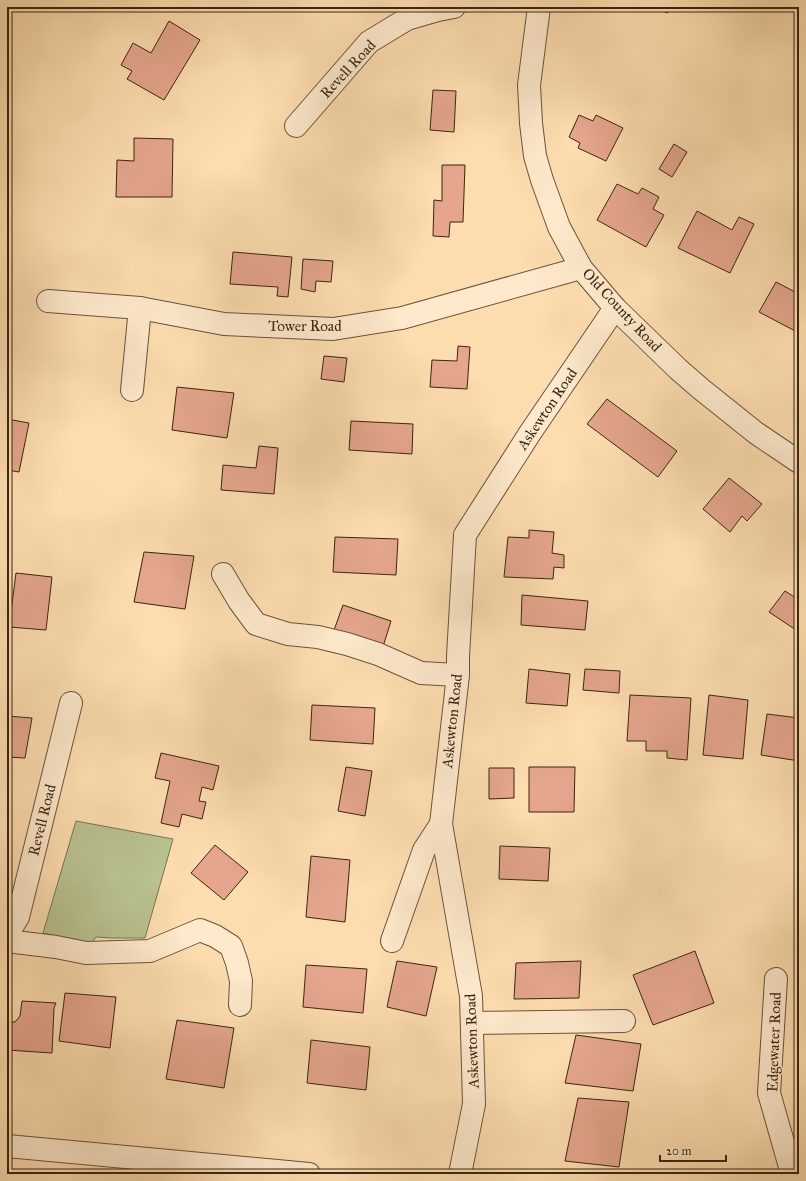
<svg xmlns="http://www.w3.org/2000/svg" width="806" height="1181" font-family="'IM FELL Great Primer',serif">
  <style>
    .grass { fill: #b9c290; stroke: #7a7451 }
    .building { fill: #e5a68d; stroke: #3a2512 }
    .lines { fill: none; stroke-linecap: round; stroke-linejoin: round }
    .minor-casing { stroke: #6b533a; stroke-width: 24 }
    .minor { stroke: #fee9cc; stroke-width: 22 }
    .labels { text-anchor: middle; stroke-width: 3; stroke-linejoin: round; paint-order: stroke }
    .street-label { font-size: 15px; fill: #3a2512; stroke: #fee9cc }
  </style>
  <rect width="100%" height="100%" fill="#fdddb0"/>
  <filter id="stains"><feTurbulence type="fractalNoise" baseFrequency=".005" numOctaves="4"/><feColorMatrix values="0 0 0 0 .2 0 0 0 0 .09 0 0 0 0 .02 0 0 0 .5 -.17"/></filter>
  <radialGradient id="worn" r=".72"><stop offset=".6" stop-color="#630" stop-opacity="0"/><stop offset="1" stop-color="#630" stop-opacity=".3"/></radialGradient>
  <polygon class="grass" points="76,821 173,839 145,938 112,938 96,937 91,944 43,933"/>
  <g class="building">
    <polygon points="662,7 678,7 666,13"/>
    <polygon points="169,21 200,40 164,100 127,79 132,71 121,65 133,43 151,53"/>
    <polygon points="433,90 456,91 454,132 430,130"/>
    <polygon points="579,115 593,121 596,115 623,128 606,161 578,148 580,143 569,137"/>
    <polygon points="134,138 173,139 172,197 116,197 117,160 134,161"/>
    <polygon points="674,144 687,152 672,177 659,169"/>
    <polygon points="442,165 465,165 463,222 450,222 449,237 433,236 434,200 442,201"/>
    <polygon points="617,184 638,194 642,188 659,197 653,209 664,215 646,247 597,220"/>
    <polygon points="697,211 732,230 739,217 754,224 730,273 678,248"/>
    <polygon points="233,252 292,257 288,297 277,296 278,287 230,284"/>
    <polygon points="303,259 333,261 331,282 316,281 315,292 301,289"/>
    <polygon points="776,282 799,294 799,333 759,312"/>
    <polygon points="458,346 470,347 467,389 430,387 432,360 457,361"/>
    <polygon points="324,356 347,358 344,382 321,379"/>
    <polygon points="177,387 234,393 227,438 172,430"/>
    <polygon points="607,399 677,451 658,477 587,424"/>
    <polygon points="7,419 29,423 19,472 7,470"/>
    <polygon points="351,421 413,424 412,454 349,450"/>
    <polygon points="259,446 278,448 274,494 221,490 223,465 256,468"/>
    <polygon points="729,478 762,504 747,521 742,516 730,532 703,509"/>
    <polygon points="529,530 554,532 552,553 564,555 564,568 554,567 553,579 504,577 508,537 529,538"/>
    <polygon points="335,537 398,539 396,575 333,572"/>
    <polygon points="144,552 194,556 185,609 134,602"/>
    <polygon points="16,573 52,577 46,630 9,627"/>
    <polygon points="785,591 799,600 799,632 769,612"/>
    <polygon points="522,595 588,601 585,630 521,625"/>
    <polygon points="343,605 391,621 382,650 333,633"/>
    <polygon points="529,669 570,674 567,706 526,703"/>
    <polygon points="585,669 620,671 619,693 583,690"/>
    <polygon points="630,695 691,698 687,760 667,758 667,751 646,751 646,741 627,741"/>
    <polygon points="709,695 748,700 743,759 703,755"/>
    <polygon points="312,705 375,708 373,744 310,740"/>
    <polygon points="767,714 799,718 799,761 761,755"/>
    <polygon points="7,716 32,718 25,758 7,757"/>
    <polygon points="161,753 219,766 213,790 202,787 199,801 206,802 202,819 182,814 179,827 161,823 170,781 155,778"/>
    <polygon points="346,767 372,771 365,816 338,811"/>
    <polygon points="529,767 575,767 574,812 529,812"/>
    <polygon points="489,768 514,768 514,798 489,799"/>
    <polygon points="215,845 248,872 224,900 191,873"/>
    <polygon points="500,846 550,848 548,881 499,879"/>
    <polygon points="311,856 350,860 345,922 306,917"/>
    <polygon points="695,951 714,1003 653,1025 633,975"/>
    <polygon points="397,961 437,967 426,1016 387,1007"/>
    <polygon points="581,961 579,998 514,999 516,963"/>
    <polygon points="306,965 367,969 363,1013 303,1007"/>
    <polygon points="65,993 116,997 110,1048 59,1041"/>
    <polygon points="22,1001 56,1003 54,1008 52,1053 7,1050 7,1022 15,1022 20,1016"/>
    <polygon points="177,1020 234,1028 224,1088 166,1079"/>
    <polygon points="576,1035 641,1044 633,1091 565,1083"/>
    <polygon points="311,1040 370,1047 366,1090 307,1083"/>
    <polygon points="578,1098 629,1102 619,1167 565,1161"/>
  </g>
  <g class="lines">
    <g class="minor-casing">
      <g id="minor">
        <polyline points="539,7 529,85 531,123 535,156 542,180 559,227 581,268 615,308 678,369 701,389 756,433 799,462"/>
        <polyline points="296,126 369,42 407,19 438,10 454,7"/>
        <polyline points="48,301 140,308 224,324 333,329 402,318 581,268"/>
        <polyline points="132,390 140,308"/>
        <polyline points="223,574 239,601 256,624 288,634 318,637 347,644 378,654 421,673 458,675"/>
        <polyline points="7,935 18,917 71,703"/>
        <polyline points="7,941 56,947 86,953 150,951 200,930 215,936 231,946 237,963 241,981 240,1005"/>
        <polyline points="392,941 424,850 441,824"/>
        <polyline points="776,979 769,1093 792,1174"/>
        <polyline points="472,1023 624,1021"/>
        <polyline points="7,1146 309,1174"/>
        <polyline points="460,1174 474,1104 471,996 441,824 458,675 458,656 465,535 530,433 615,308"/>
      </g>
    </g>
    <use href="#minor" class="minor"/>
  </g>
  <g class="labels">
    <g class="street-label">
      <text transform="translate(348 69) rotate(-47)" y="5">Revell Road</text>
      <text transform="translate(622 310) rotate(47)" y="5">Old County Road</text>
      <text x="305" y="331">Tower Road</text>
      <text transform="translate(547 409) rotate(-56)" y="5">Askewton Road</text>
      <text transform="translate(452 721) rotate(-84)" y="5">Askewton Road</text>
      <text transform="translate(42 820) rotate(-76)" y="5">Revell Road</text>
      <text transform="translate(472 1041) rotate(-92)" y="5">Askewton Road</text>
      <text transform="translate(774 1042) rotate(-88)" y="5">Edgewater Road</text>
    </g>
  </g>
  <rect width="806" height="1181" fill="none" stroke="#fdddb0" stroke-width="24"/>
  <rect x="8" y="8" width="790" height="1165" fill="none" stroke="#3a2512" stroke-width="2"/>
  <rect x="12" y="12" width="782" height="1157" fill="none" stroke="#3a2512"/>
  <path d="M660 1155v6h66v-6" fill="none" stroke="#3a2512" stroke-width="2"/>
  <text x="666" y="1155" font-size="12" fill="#3a2512" stroke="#fee9cc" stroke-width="3" paint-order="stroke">20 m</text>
  <rect width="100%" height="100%" filter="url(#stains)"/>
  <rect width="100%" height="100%" fill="url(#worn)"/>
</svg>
